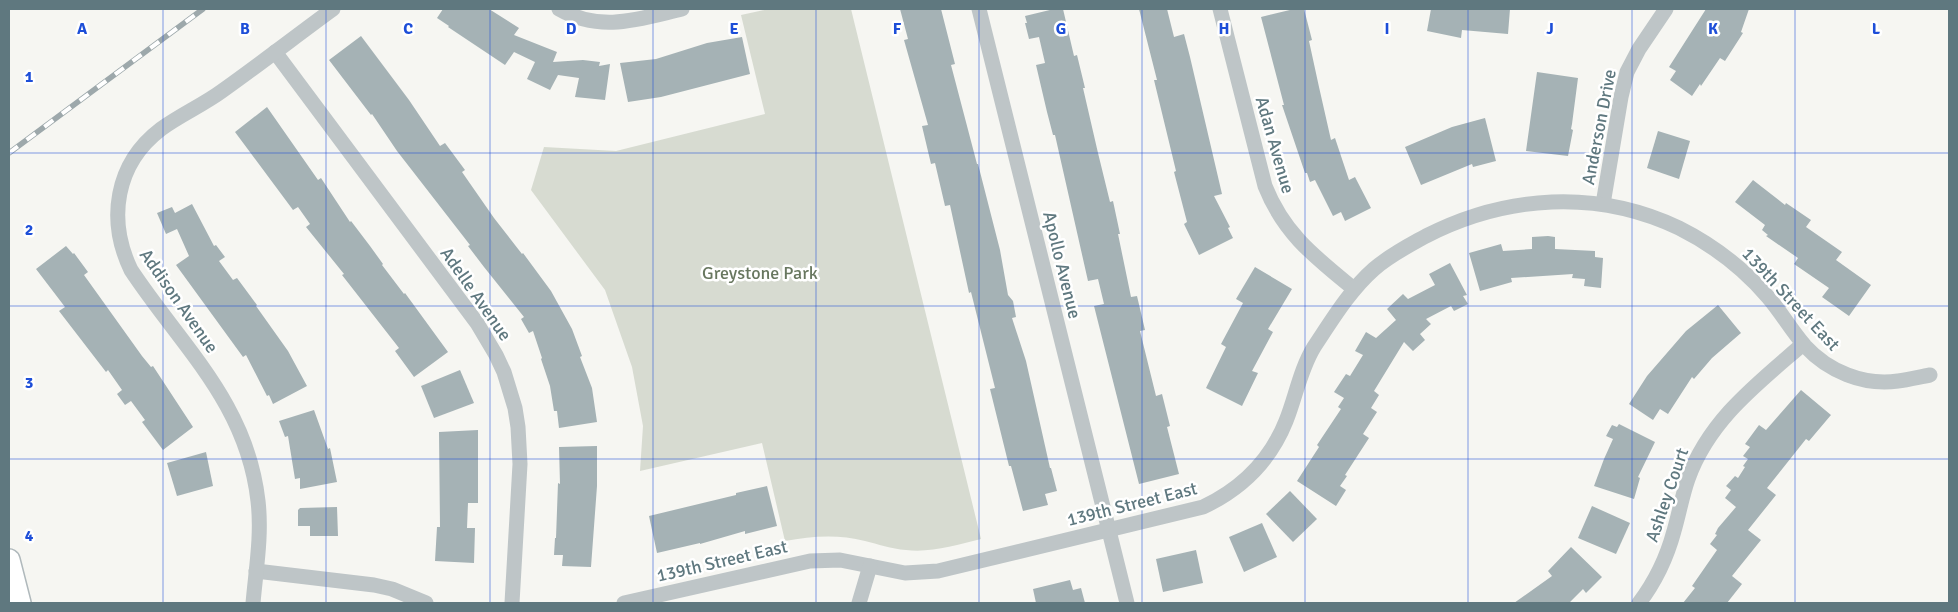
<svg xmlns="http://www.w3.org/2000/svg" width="1958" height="612" font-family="Signika,sans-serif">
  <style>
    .green { fill: #d7dbd1 }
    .building { fill: #a5b2b5 }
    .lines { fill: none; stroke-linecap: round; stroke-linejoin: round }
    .secondary-casing { stroke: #b0b9bc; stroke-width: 24 }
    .street { stroke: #bec5c7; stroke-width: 15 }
    .secondary { stroke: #fff; stroke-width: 21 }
    .rail-casing { stroke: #9da8ab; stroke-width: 5.5 }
    .rail { stroke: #fff; stroke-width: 4; stroke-dasharray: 11; stroke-linecap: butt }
    .grid { fill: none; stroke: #1d4ed8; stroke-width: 1; stroke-opacity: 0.55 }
    .labels { text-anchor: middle; stroke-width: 5; stroke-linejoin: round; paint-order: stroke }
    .street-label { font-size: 18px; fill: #5f787f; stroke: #fff }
    .park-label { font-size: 18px; fill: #68775f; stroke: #fff }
    .grid-label { font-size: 16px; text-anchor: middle; font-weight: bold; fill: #1d4ed8; stroke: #fff; stroke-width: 5; stroke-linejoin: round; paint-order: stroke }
  </style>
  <rect width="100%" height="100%" fill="#f6f6f2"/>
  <path class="green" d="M769,9h82l130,530c-25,6 -50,14 -75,11 -15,-1 -28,-6 -41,-9 -27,-7 -53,-5 -80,0l-23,-98 -122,28 3,-45 -11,-59 -27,-77 -74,-100 13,-43 72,4 149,-37 -24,-99z"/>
  <g class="building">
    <polygon points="443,9 489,9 519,28 514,35 557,52 553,62 583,60 600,62 599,66 610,64 605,100 575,97 579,78 558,75 550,90 527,79 535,62 514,52 505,65 448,27 449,26 437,18"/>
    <polygon points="900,9 941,9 955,64 951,65 977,164 978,164 1000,250 1008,295 1013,301 1016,317 1012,318 1026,361 1050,468 1051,468 1057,491 1045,494 1048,505 1023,511 1011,466 1009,466 990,389 995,388 971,292 969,293 950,205 945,206 935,163 931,164 922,126 928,125 904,40 908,39"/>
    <polygon points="1054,9 1063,9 1074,56 1077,55 1085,88 1083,88 1098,153 1110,202 1113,201 1120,234 1118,234 1131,297 1137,296 1145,330 1140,331 1156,396 1162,394 1170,426 1167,427 1179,474 1139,484 1094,306 1104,304 1098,279 1088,281 1055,135 1053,135 1047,112 1036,65 1045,63 1039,37 1029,39 1025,23 1027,23 1025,16"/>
    <polygon points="1139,9 1167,9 1174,37 1184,34 1190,57 1222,194 1214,196 1230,227 1228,228 1233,238 1199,255 1184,224 1187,222 1174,172 1176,171 1154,80 1157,80"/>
    <polygon points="1294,9 1304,9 1312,40 1309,41 1319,87 1331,140 1335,138 1349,180 1355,177 1371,208 1345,221 1341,212 1333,216 1315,180 1310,182 1307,173 1305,173 1282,105 1284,105 1261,17"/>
    <polygon points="1431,9 1510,9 1508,34 1462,30 1461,38 1427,31"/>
    <polygon points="1706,9 1749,9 1741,32 1743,33 1725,61 1720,58 1701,86 1700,84 1692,96 1670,80 1676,71 1669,67"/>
    <polygon points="361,36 409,100 440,146 445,143 465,170 462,172 494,218 522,254 523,253 551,291 572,329 582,356 580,357 592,388 597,422 559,428 557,411 554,411 550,386 541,359 542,358 533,331 529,333 521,319 524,317 484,267 468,246 470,245 397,151 372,114 371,115 329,60"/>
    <polygon points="742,37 750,74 661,97 628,102 620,63 656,59 707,43"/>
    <polygon points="1537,72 1578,78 1572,124 1571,129 1573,130 1568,156 1526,151"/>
    <polygon points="267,107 318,180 321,178 350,222 351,221 370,246 383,264 382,265 404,294 405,293 448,352 414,377 395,351 399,348 342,275 344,274 306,227 310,224 298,207 293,210 235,132"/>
    <polygon points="1485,118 1496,161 1473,167 1472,164 1421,185 1405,147 1452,127"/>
    <polygon points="1658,131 1690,141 1679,179 1647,168"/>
    <polygon points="1753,180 1785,205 1786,203 1811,220 1806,227 1842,252 1836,260 1871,285 1849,316 1822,297 1829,288 1794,264 1798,258 1766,236 1768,235 1762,230 1765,225 1735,202"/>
    <polygon points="192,204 214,246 216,245 225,257 219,261 233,280 237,278 257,305 256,306 288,351 307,386 273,404 269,395 267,396 246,355 243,357 176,265 189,256 177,229 166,234 157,213 172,207 175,213"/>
    <polygon points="1548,236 1555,237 1555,249 1595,251 1595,257 1603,258 1601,288 1584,286 1585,279 1572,278 1573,274 1511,278 1512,282 1480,291 1469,253 1501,244 1503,251 1532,249 1532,237"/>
    <polygon points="66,246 73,254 74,253 88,272 84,275 142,356 151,367 153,366 193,427 163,450 142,422 145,420 131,401 125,405 117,394 122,390 108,370 106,372 59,311 65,307 36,269"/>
    <polygon points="1450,263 1467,295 1463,296 1468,304 1454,311 1451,306 1426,319 1431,324 1420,334 1425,340 1413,351 1404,342 1374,391 1379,395 1371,408 1377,412 1363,434 1369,438 1345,475 1347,476 1340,486 1346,490 1336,506 1297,481 1319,447 1317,445 1341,409 1338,407 1344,398 1334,392 1346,374 1350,376 1363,355 1355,351 1366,332 1376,338 1396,320 1387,309 1403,294 1408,299 1435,285 1429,274"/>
    <polygon points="1255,267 1292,289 1268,329 1273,332 1252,371 1258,373 1242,406 1206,388 1226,347 1221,344 1243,303 1236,299"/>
    <polygon points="1718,305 1741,333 1712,358 1694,379 1692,377 1668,414 1660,409 1653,420 1629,404 1647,376 1686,331"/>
    <polygon points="460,370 474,403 434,418 421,386"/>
    <polygon points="1801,390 1831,415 1809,441 1806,439 1767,488 1776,495 1748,530 1761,540 1732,576 1742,584 1727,603 1683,603 1695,588 1692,586 1717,550 1710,544 1717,535 1715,534 1718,528 1736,507 1725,498 1731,490 1726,486 1735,476 1738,478 1745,467 1743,466 1748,459 1743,456 1750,447 1745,444 1759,425 1766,430"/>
    <polygon points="314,410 328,449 330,448 337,482 300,489 300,478 295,479 288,436 285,437 279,421"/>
    <polygon points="1619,424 1655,442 1638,477 1640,478 1634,499 1594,486 1604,459 1613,439 1606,436 1612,425 1617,427"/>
    <polygon points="478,430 478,503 468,503 467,528 475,528 474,563 435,561 437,527 440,527 439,432"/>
    <polygon points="597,446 597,486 591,567 562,566 563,555 554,555 555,538 556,538 558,483 560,484 559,447"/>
    <polygon points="206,452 213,486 177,496 167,463"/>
    <polygon points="767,486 777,526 745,534 745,531 700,544 700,543 657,553 649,516 736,495 736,493"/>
    <polygon points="1290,491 1317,519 1293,542 1266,514"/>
    <polygon points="1592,506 1630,523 1616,554 1578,538"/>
    <polygon points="337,507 338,536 310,536 310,526 298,526 298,510 300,508"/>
    <polygon points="1262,523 1277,557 1244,572 1229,537"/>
    <polygon points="1571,547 1602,577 1586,593 1583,589 1569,603 1514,603 1552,576 1548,571"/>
    <polygon points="1196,550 1203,583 1163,592 1156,559"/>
    <polygon points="1070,580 1073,590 1081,588 1085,603 1036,603 1033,589"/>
  </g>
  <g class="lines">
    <g class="secondary-casing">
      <polyline id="secondary" points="9,560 20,603"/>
    </g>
    <g class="street">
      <path d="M559,9c42,24 80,10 123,0"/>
      <polyline points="979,9 1127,603"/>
      <path d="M1220,9l45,177c19,48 50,71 89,103"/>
      <polyline points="275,52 477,323 496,355 504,372 515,408 518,427 520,464 512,603"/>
      <polyline points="1603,204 1621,97 1627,72 1639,49 1666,9"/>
      <polyline points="256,571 374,585 392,589 426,603"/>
      <path d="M253,603c3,-34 9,-68 5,-102 -11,-98 -76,-154 -127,-231 -24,-50 -16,-106 30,-141 19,-14 42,-24 61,-38 38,-27 74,-55 111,-82"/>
      <path d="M624,603l186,-42 30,-1 65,13 33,-2 265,-64c38,-18 67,-46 83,-86 10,-25 14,-51 28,-74 18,-27 36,-57 60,-78 16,-14 34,-23 52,-33 80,-41 171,-47 253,-8 34,17 64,40 89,69 13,15 23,33 37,49 23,25 58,40 93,35 10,-1 21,-4 32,-6"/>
      <polyline points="859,603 870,566"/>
      <path d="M1639,603c16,-21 28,-46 35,-72 5,-17 8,-35 14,-52 21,-59 69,-95 115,-135"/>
    </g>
    <use href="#secondary" class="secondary"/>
    <g class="rail-casing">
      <polyline id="rail" points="9,153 203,9"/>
    </g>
    <use href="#rail" class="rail"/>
  </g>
  <path class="grid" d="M163,9v594M326,9v594M490,9v594M653,9v594M816,9v594M979,9v594M1142,9v594M1305,9v594M1468,9v594M1632,9v594M1795,9v594M9,153h1940M9,306h1940M9,459h1940"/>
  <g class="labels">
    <g class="street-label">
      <text transform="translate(1599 127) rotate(-79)" y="6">Anderson Drive</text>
      <text transform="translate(1275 145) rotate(74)" y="6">Adan Avenue</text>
      <text transform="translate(1062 265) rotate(76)" y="6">Apollo Avenue</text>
      <text transform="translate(476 294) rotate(55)" y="6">Adelle Avenue</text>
      <text transform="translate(1791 299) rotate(47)" y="6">139th Street East</text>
      <text transform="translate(179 301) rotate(55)" y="6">Addison Avenue</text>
      <text transform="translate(1667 495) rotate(-71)" y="6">Ashley Court</text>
      <text transform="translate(1132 504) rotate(-14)" y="6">139th Street East</text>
      <text transform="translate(722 561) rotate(-13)" y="6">139th Street East</text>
    </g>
    <g class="park-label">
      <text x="760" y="279">Greystone Park</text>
    </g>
  </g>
  <g class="grid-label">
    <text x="82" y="34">A</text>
    <text x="245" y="34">B</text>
    <text x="408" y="34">C</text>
    <text x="571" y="34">D</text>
    <text x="734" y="34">E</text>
    <text x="897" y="34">F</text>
    <text x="1061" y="34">G</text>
    <text x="1224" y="34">H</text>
    <text x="1387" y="34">I</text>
    <text x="1550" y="34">J</text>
    <text x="1713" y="34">K</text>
    <text x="1876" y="34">L</text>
    <text x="29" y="82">1</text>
    <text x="29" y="235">2</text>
    <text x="29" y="388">3</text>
    <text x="29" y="541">4</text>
  </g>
  <rect width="1958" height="612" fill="none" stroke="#5f787f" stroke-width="20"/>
</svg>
